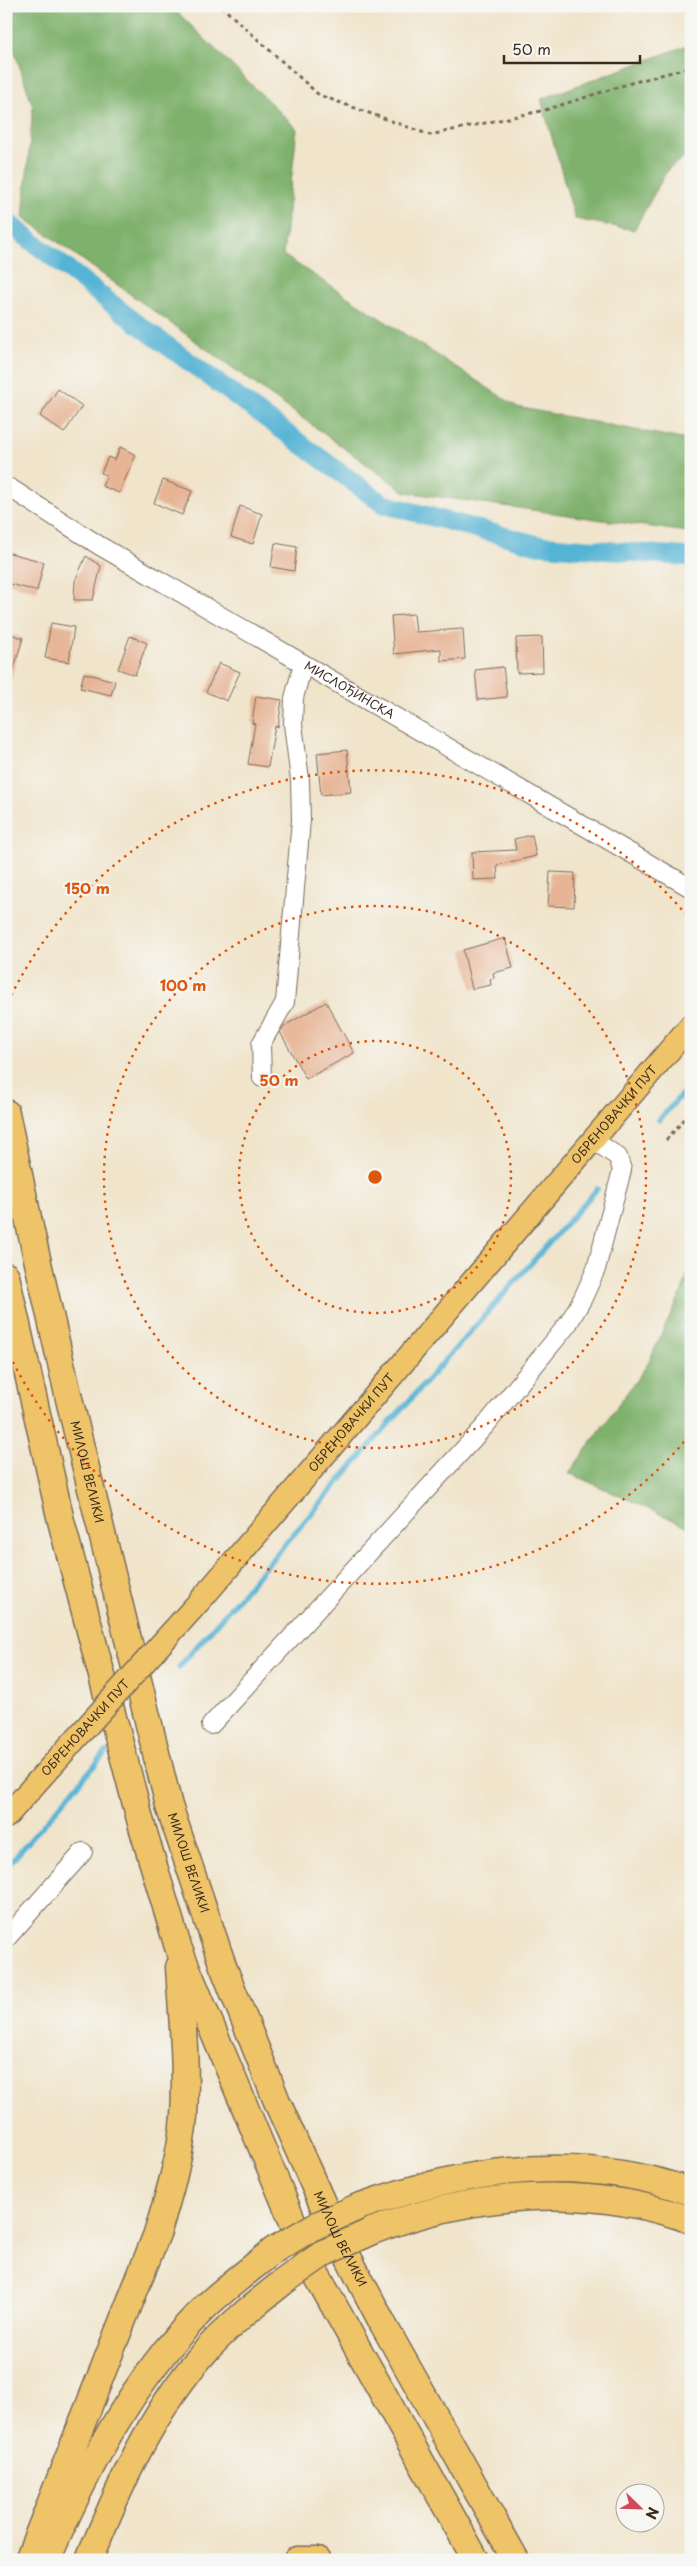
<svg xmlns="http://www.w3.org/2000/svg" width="697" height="2566" font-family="'Playpen Sans',sans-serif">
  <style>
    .forest { fill: #7eb16c; stroke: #5c6e45 }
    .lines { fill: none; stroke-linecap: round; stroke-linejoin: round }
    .stream { stroke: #55b3d4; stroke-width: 5.5 }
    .canal { stroke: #55b3d4; stroke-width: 19 }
    .building { fill: #e7b596 }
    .minor-casing { stroke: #7a6b5b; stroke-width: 20 }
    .major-casing { stroke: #7a6b5b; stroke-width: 25 }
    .highway-casing { stroke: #7a6b5b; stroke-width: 29 }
    .path { stroke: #7a6b5b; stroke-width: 3; stroke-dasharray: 4 4; stroke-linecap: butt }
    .minor { stroke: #fff; stroke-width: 18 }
    .major { stroke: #efc469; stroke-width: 22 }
    .highway { stroke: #efc469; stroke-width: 26 }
    .major-bridge-casing { stroke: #7a6b5b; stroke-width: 25; stroke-linecap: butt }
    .highway-bridge-casing { stroke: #7a6b5b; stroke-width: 29; stroke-linecap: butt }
    .major-bridge { stroke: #efc469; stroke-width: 22 }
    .highway-bridge { stroke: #efc469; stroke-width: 26 }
    .ring { fill: none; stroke: #df570d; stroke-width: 2.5; stroke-dasharray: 2.5 5 }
    .labels { text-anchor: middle; stroke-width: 4; stroke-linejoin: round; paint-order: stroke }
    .street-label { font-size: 12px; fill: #3b2a1e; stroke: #f6f6f2 }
    .centre { fill: #df570d; stroke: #f6f6f2; stroke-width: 2.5 }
    .ring-label { font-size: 15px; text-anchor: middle; font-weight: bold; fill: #df570d; stroke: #f6f6f2; stroke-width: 4; stroke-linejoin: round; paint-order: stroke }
  </style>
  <rect width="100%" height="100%" fill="#f6f6f2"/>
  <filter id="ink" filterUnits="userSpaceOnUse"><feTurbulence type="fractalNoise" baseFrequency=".02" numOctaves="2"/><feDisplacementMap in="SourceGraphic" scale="10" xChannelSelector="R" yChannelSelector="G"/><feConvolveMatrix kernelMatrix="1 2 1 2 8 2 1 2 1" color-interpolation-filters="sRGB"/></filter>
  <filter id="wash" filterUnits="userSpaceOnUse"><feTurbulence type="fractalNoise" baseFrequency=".0096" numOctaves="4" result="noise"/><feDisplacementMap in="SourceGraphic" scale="20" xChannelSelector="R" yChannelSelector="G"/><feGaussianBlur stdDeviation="1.12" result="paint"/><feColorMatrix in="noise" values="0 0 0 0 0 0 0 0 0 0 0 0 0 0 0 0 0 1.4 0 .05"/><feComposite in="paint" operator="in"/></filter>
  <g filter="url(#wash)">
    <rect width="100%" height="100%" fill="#f0e4cb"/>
    <g class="forest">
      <polygon points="6,6 171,6 297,129 283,255 517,407 687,440 687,532 405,492 23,217 33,107 6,26"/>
      <polygon points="691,44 691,152 668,169 634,230 575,219 541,99"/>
      <polygon points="691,1265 691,1528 569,1473 647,1365 682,1291"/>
    </g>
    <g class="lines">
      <g class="stream">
        <polyline points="659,1120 691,1084"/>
        <polyline points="179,1667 393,1419 597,1189"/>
        <polyline points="6,1868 107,1751"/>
      </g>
      <polyline class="canal" points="6,221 139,325 383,504 538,545 691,557"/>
    </g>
    <g id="blocks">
      <g class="building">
        <polygon points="58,389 82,406 64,433 40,416"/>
        <polygon points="120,447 136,455 119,493 102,486 107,475 101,473 108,457 115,460"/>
        <polygon points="163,480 192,491 182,515 154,503"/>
        <polygon points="240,506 262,514 253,544 231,537"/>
        <polygon points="275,543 297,547 294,571 271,567"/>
        <polygon points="6,552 44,562 37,591 6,583"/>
        <polygon points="86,556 101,566 93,600 74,600 75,581"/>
        <polygon points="414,614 416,632 463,629 465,659 441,661 441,649 394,654 391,616"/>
        <polygon points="51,623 74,627 69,662 45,658"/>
        <polygon points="6,633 23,638 10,681 6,681"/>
        <polygon points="130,636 147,643 135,675 118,669"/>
        <polygon points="542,637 543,672 517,673 516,638"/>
        <polygon points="219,663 240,672 227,701 206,692"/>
        <polygon points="503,667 507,697 478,700 475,670"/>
        <polygon points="84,673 115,681 111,695 80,688"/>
        <polygon points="256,696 282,700 278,727 275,726 268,767 248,764 255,724 252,723"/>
        <polygon points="347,750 351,792 321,795 317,753"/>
        <polygon points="532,835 536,856 497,865 498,879 473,880 472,852 516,850 514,839"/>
        <polygon points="550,872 575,873 574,907 548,906"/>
        <polygon points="505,938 513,968 493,973 494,978 490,979 491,985 472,989 463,950"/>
        <polygon points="326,1002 354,1053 306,1079 280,1032 284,1026"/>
      </g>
    </g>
  </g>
  <g filter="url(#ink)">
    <use href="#blocks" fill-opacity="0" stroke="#7a6b5b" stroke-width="1"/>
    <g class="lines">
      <g class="minor-casing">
        <g id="minor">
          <path id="s1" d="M10,488l90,58 591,342"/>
          <polyline points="262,1078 261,1044 285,1002 301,820 300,780 293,724 294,698 303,664"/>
          <polyline points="211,1725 485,1426 568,1324 583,1298 596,1269 622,1170 618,1157 592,1139"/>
          <polyline points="6,1939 83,1852"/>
        </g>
      </g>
      <g class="major-casing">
        <g id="major">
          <path id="s2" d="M205,1595l486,-570"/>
          <polyline points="6,1817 36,1783"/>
        </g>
      </g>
      <g class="highway-casing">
        <g id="highway">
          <path id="s3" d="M6,1113l25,119 39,171 99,403 54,160 55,138 58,130 47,90 133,236"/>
          <polyline points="6,1276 61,1521 141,1823 178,1947 310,2263 476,2560"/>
          <path d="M358,2207c108,-39 223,-55 333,-15"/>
          <path d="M372,2231c102,-39 215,-48 319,-11"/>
          <path d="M28,2560l130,-329c11,-37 23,-76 26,-115 3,-49 -2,-99 -5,-149"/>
          <path d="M47,2560c39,-90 84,-178 154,-249 22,-22 49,-41 73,-61"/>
          <path d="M89,2560c30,-73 61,-145 113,-205 25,-29 56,-53 85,-76"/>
          <polyline points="297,2560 318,2560"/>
        </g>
      </g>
      <g class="path">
        <polyline points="221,6 319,95 430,135 545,110 631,83 691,67"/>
        <polyline points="666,1140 691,1112"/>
      </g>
      <use href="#minor" class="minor"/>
      <use href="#major" class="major"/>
      <use href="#highway" class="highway"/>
      <g class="major-bridge-casing">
        <g id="major-bridge">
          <path id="s4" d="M36,1783l169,-188"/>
        </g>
      </g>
      <g class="highway-bridge-casing">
        <g id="highway-bridge">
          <polyline points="274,2250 315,2226 358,2207"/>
          <polyline points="287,2279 324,2253 372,2231"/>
        </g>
      </g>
      <use href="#major-bridge" class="major-bridge"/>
      <use href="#highway-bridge" class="highway-bridge"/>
    </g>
  </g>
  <g class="ring">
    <circle cx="375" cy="1177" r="136"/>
    <circle cx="375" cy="1177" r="271"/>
    <path d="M689 1436A407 407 0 0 1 8 1352M8 1002A407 407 0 0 1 689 918"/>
  </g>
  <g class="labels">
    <g class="street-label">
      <text dy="4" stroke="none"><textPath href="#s1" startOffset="395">МИСЛОЂИНСКА</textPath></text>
      <text dy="4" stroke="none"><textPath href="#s2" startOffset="631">ОБРЕНОВАЧКИ ПУТ</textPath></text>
      <text dy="4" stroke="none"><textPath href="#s2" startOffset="226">ОБРЕНОВАЧКИ ПУТ</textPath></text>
      <text dy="4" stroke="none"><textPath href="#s3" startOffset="368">МИЛОШ ВЕЛИКИ</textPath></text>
      <text dy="4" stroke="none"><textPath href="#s4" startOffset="74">ОБРЕНОВАЧКИ ПУТ</textPath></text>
      <text dy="4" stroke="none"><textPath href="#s3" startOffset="772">МИЛОШ ВЕЛИКИ</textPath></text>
      <text dy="4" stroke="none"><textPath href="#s3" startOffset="1178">МИЛОШ ВЕЛИКИ</textPath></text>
    </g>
  </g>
  <circle cx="375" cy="1177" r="8" class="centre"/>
  <g class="ring-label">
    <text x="87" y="894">150 m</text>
    <text x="183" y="991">100 m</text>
    <text x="279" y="1086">50 m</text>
  </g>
  <rect width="697" height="2566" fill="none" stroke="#f6f6f2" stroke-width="25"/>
  <g transform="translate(640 2508) rotate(113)"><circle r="24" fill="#f6f6f2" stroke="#aba49d"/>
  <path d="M0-4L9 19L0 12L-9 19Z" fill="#d1495b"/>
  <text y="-8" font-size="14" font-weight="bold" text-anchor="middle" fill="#3b2a1e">N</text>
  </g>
  <path d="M504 55v8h136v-8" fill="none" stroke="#3b2a1e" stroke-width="2.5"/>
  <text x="512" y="55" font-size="15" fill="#3b2a1e" stroke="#f6f6f2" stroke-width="4" paint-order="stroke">50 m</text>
</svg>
